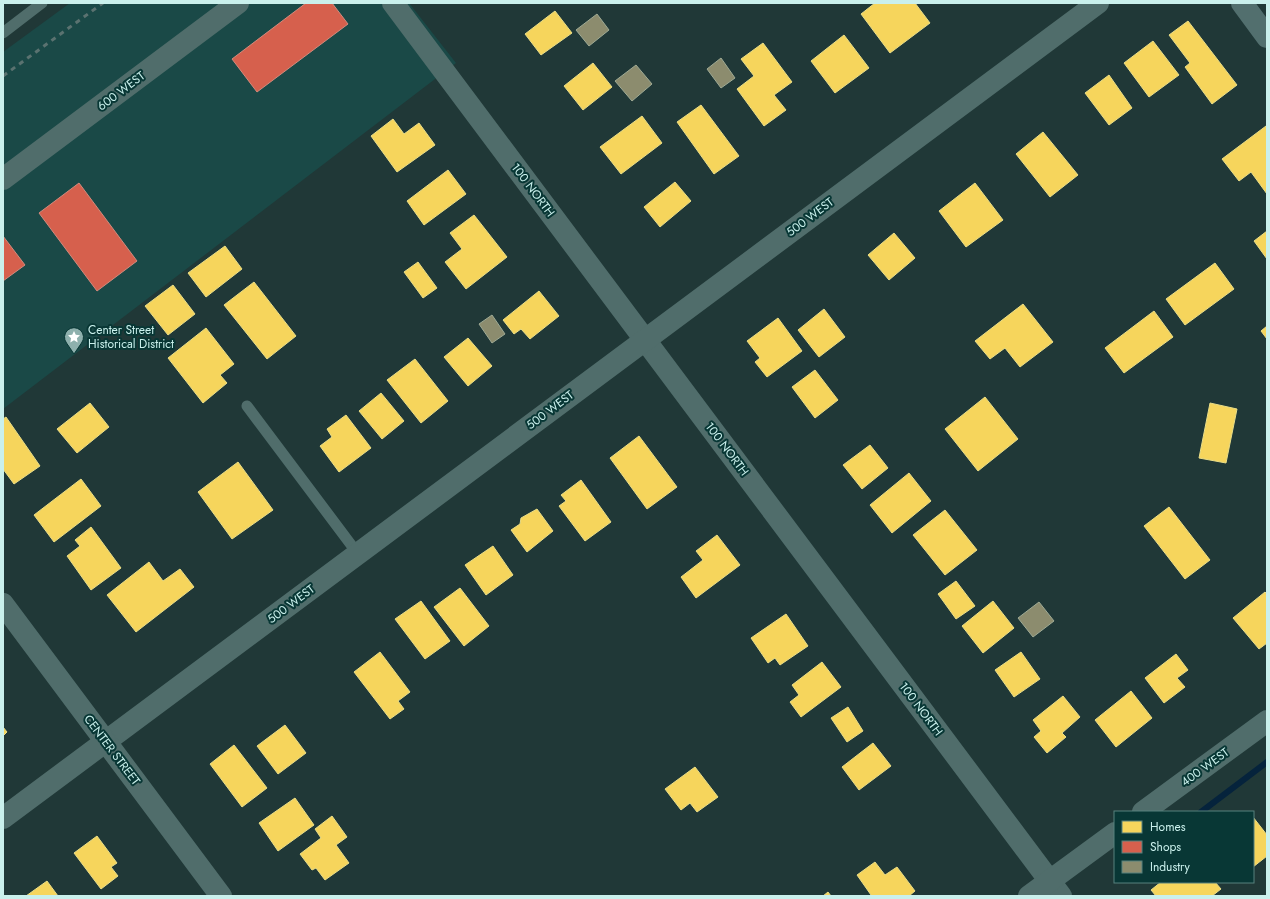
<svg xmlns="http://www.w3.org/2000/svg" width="1270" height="899" font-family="Jost,sans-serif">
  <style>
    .built { fill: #1a4947 }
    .homes { fill: #f6d55c; stroke: #e9dd87 }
    .shops { fill: #d6604d; stroke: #d28b7d }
    .industry { fill: #8c8c6e; stroke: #9faa94 }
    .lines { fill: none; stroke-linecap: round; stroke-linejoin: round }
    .stream { stroke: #05233c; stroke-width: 6 }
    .lane { stroke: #506d6b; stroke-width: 11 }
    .street { stroke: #506d6b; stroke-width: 22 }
    .secondary { stroke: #506d6b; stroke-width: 22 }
    .highway { stroke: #526f6e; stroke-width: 22 }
    .rail { stroke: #5a7270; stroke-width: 3; stroke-dasharray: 5 5; stroke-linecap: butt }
    .labels { text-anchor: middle; stroke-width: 4; stroke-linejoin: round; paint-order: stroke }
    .street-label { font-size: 12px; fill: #caf0ec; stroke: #083735 }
    .poi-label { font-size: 12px; fill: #caf0ec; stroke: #083735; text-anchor: start }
  </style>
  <rect width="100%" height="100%" fill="#203837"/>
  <polygon class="built" points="70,3 409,3 456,63 3,409 3,52"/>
  <g class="homes">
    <polygon points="875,3 915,3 930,23 890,53 861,14"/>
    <polygon points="555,11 572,33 541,55 525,34"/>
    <polygon points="1188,21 1237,85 1212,104 1185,67 1190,63 1169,35"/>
    <polygon points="844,35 869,68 835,93 811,61"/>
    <polygon points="1153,41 1179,75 1149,97 1124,63"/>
    <polygon points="763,43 792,82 774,95 786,110 764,126 737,89 754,76 741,59"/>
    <polygon points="593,63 612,87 583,110 564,86"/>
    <polygon points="1109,75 1132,108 1109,125 1085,93"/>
    <polygon points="701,105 739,156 714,174 677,122"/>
    <polygon points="642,116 662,143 621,174 600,147"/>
    <polygon points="393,119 404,134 419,123 435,145 397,172 371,136"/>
    <polygon points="1266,126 1267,128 1267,194 1251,172 1239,181 1222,159"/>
    <polygon points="1043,132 1078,175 1050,197 1016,154"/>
    <polygon points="448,170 466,194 424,225 407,201"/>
    <polygon points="675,182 691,201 660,227 644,207"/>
    <polygon points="975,183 1003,220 966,247 939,211"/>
    <polygon points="474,215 507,257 466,289 445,262 462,249 450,233"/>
    <polygon points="1267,231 1267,259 1254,241"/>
    <polygon points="894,233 915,258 889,280 868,255"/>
    <polygon points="225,246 242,269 206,297 188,273"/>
    <polygon points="418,262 437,288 423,298 404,272"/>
    <polygon points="1215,263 1234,289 1185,325 1166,299"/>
    <polygon points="254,282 296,336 267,359 224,305"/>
    <polygon points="173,285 195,314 168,335 145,306"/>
    <polygon points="539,291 559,316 530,339 521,329 514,334 503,320"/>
    <polygon points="1023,304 1053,342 1020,367 1005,348 990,359 975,341"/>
    <polygon points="824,309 845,337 819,357 798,330"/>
    <polygon points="1154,311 1173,337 1124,373 1105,348"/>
    <polygon points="778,318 802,351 767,377 755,362 760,358 747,341"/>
    <polygon points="1267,326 1267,339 1261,331"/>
    <polygon points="206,328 234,364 220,375 227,383 203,403 168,358"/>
    <polygon points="468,338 492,366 468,386 444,357"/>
    <polygon points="415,359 448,401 421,423 387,380"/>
    <polygon points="815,370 838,400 815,418 792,387"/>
    <polygon points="381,393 404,421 382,439 359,411"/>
    <polygon points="985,397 1018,439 978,471 945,429"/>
    <polygon points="90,403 109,427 77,453 57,429"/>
    <polygon points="1210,403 1237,409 1226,463 1199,458"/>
    <polygon points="346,415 371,448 339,472 320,446 332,437 327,429"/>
    <polygon points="6,417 40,466 14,484 3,469 3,419"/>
    <polygon points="639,436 677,487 647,509 610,458"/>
    <polygon points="870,445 888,468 862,489 843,465"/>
    <polygon points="238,462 273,510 232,539 198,492"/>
    <polygon points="909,473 931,501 892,533 870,505"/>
    <polygon points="81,479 101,506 54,542 34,515"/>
    <polygon points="581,480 611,522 585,541 559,506 566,501 561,495"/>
    <polygon points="1169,507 1210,560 1185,579 1144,526"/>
    <polygon points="537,509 553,531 527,552 511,530 520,524 521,518"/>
    <polygon points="945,510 977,550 945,575 913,535"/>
    <polygon points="91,527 121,568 91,590 67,556 80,546 75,540"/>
    <polygon points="717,535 740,565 696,598 681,577 703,560 696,551"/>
    <polygon points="493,546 513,575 486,595 465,565"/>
    <polygon points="149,562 163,581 180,569 194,587 136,632 107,595"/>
    <polygon points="956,581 975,606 956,619 938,594"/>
    <polygon points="460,588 489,626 464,646 434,607"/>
    <polygon points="1265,592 1267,594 1267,643 1259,649 1233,618"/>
    <polygon points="421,601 450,641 425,659 395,619"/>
    <polygon points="993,601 1014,628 983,653 962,626"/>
    <polygon points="786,614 808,646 780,665 775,658 768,663 751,638"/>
    <polygon points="380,652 410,692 398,701 404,709 390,719 354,672"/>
    <polygon points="1021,652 1040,679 1014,697 995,670"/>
    <polygon points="1176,654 1188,670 1177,678 1185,687 1164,703 1145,678"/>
    <polygon points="822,662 841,687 801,717 790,702 799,695 792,685"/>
    <polygon points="1131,691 1152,718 1116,747 1095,720"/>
    <polygon points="1063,696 1080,717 1062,733 1066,737 1047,753 1034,737 1041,731 1033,720"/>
    <polygon points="848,707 863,731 847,742 831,718"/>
    <polygon points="285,725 306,753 278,774 257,746"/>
    <polygon points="3,727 7,732 3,736"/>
    <polygon points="873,743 891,766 859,790 842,767"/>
    <polygon points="234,745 267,788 242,807 210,764"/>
    <polygon points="695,767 718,797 697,812 690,803 681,810 665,789"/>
    <polygon points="295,798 314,825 278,851 259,823"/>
    <polygon points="332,816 347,837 336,845 349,863 325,880 316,868 312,870 300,854 321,838 315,829"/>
    <polygon points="1253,817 1267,835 1267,856 1253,867"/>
    <polygon points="97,836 117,863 111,867 118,876 101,889 74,853"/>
    <polygon points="875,862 885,875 897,867 915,891 909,896 870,896 871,895 857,875"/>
    <polygon points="47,881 58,896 26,896"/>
    <polygon points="1161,882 1215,882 1221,889 1212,896 1156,896 1151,890"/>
    <polygon points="828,892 831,896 823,896"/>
  </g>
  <g class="shops">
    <polygon points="306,3 332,3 348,24 257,92 232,59"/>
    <polygon points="79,183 137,261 97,291 39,213"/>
    <polygon points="3,236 25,265 3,281"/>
  </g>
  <g class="industry">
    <polygon points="597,14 609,30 589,46 576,30"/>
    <polygon points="721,58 735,78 721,88 707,69"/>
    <polygon points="636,65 652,84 632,101 615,81"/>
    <polygon points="492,315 505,334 492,343 479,324"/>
    <polygon points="1039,602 1054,621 1033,637 1018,618"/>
  </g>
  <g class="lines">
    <polyline class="stream" points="1201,812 1267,762"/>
    <g class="lane">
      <polyline points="3,33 42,3"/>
      <polyline points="247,406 358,554"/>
    </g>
    <g class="street">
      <polyline points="393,3 1061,896"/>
      <polyline points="105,742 1098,3"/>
      <polyline points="1143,812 1267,721"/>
      <polyline points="1029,896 1115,833"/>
    </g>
    <g class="secondary">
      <polyline points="3,179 238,3"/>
      <polyline points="3,604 221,896"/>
      <polyline points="3,818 105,742"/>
    </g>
    <polyline class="highway" points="1242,3 1267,37"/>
    <polyline class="rail" points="3,76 103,3"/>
  </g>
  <defs>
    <g id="sight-pin" transform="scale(1)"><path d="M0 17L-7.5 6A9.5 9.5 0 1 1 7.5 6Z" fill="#8eb0ad" stroke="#083735"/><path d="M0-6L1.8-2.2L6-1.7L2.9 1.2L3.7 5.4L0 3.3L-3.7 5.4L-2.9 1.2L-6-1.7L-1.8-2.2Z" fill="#fff"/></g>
  </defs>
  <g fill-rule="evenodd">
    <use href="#sight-pin" x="74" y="337"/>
  </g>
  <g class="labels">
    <g class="street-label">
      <text transform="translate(121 91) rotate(-37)" y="4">600 WEST</text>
      <text transform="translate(533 190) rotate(53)" y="4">100 NORTH</text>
      <text transform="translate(810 217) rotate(-37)" y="4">500 WEST</text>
      <text transform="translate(550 410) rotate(-37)" y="4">500 WEST</text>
      <text transform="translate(727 449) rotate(53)" y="4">100 NORTH</text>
      <text transform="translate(291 604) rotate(-37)" y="4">500 WEST</text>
      <text transform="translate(921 709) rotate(53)" y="4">100 NORTH</text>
      <text transform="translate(112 750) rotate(53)" y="4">CENTER STREET</text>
      <text transform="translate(1205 767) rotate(-36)" y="4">400 WEST</text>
    </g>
    <g class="poi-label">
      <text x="88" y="334">Center Street<tspan x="88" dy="14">Historical District</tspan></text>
    </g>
  </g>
  <rect width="1270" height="899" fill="none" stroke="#caf0ec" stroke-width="8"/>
  <rect x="1114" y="811" width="140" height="72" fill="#083735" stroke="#56817e"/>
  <rect x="1122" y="821" width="20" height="12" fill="#f6d55c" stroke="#56817e"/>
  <text x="1150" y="831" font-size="12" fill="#caf0ec">Homes</text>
  <rect x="1122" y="841" width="20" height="12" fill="#d6604d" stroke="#56817e"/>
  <text x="1150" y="851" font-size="12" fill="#caf0ec">Shops</text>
  <rect x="1122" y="861" width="20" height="12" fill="#8c8c6e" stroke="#56817e"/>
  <text x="1150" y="871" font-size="12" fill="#caf0ec">Industry</text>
</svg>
